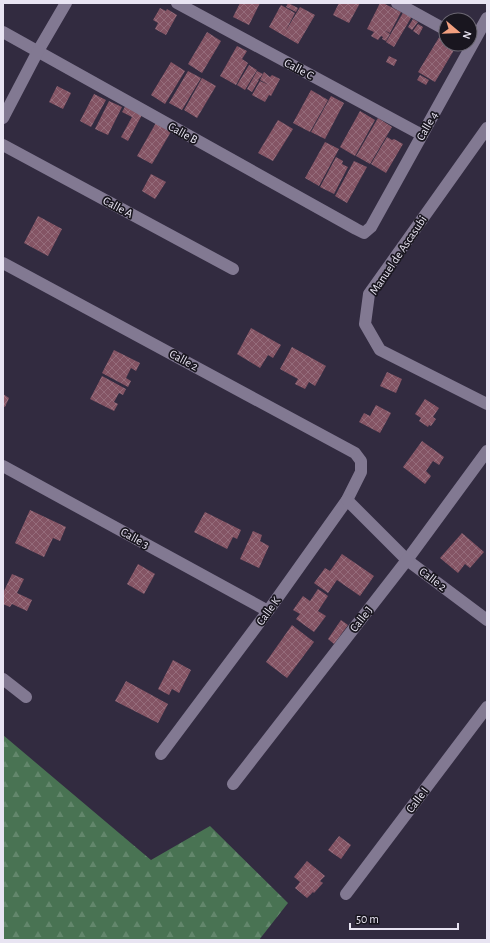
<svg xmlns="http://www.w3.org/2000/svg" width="490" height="943" font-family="'Alegreya Sans',sans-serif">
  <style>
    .forest { fill: url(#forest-firs) }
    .building { fill: url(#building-cross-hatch) }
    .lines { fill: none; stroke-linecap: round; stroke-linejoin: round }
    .minor { stroke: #827992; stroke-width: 12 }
    .labels { text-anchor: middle; stroke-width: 3.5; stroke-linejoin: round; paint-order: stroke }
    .street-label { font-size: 12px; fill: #e8e4f2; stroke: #19161f }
  </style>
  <defs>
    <pattern id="forest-firs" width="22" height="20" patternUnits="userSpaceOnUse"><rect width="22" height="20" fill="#497353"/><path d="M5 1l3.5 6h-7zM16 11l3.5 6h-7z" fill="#63876c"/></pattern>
    <pattern id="building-cross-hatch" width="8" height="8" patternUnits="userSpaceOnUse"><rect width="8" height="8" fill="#845464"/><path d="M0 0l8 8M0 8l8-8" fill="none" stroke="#956c7b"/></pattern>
  </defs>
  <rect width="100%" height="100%" fill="#322b40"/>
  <polygon class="forest" points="3,735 151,860 210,826 288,903 259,940 3,940"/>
  <g class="building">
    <polygon points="240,3 260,3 249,25 233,17"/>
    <polygon points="288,3 298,8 296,12 286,7"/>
    <polygon points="339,3 360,3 349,23 333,15"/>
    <polygon points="380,3 383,3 401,12 390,33 384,30 390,34 386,41 382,39 383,37 381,36 378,40 371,36 374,32 367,29"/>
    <polygon points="281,5 295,13 285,32 300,7 315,15 298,44 269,27"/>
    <polygon points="160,8 166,11 167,9 177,15 166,35 155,29 158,23 153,20"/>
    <polygon points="404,11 412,16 394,47 386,42"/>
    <polygon points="413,19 418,22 412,30 408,27"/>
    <polygon points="418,24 423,27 419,35 413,31"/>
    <polygon points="443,31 446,32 446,44 457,45 435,82 418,72"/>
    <polygon points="207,32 221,41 202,73 188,64"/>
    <polygon points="237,46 247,51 242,59 248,63 236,85 220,76"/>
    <polygon points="389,56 397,60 394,66 386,62"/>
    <polygon points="171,62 185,71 165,104 151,95"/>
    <polygon points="249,65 257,70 245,90 237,85"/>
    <polygon points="188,71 201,78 182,110 169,103"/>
    <polygon points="257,71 263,74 259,79 258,79 259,80 252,92 247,89"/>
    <polygon points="264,72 270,77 272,75 280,79 271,96 269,95 265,102 252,95 260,81 269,85 260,80"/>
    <polygon points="420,75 429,80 426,85 417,80"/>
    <polygon points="202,78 216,86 197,118 184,110"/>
    <polygon points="57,86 71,93 63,109 49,102"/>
    <polygon points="311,90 328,100 310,132 293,123"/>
    <polygon points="94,94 106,100 91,127 80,121"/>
    <polygon points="331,96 344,103 325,139 311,132"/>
    <polygon points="109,101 122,107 108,135 95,129"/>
    <polygon points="126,105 143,113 128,141 121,137 132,117 122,112"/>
    <polygon points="360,111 375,120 355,156 340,147"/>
    <polygon points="378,118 392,127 370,164 356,156"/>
    <polygon points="278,120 293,129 273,161 258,153"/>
    <polygon points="157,121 172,130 152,164 137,156"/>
    <polygon points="387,137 392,140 394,139 403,144 386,173 371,164"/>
    <polygon points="325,142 339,149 319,186 305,178"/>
    <polygon points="336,157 343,161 342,164 348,167 334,194 320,187"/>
    <polygon points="354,161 367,167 347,203 335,196"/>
    <polygon points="151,174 166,182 155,199 142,191"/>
    <polygon points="38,216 62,229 48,256 24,243"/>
    <polygon points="251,328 281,345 273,358 268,355 260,368 237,354"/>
    <polygon points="292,347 326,366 315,386 309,382 305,389 295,384 298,379 280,369"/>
    <polygon points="114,350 140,363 136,371 131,368 126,378 131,381 128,387 102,373"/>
    <polygon points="387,372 402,379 396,393 380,386"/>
    <polygon points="102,376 126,389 123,395 119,393 114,402 118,404 114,411 90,399"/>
    <polygon points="3,394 9,398 5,407 3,406"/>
    <polygon points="425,399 439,408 433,417 436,419 431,426 429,425 428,427 419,421 421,418 415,414"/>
    <polygon points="376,405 391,413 380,433 359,422 364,413 370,416"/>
    <polygon points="422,441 444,457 439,465 433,461 426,471 431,476 425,484 403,467"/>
    <polygon points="30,510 66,527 60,541 53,538 44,557 15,543"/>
    <polygon points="205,512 241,530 237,539 233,537 227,549 194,532"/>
    <polygon points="253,531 262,535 260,541 269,546 259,568 240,559"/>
    <polygon points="462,533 484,552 470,568 465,564 458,573 440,558"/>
    <polygon points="342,554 374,576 360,596 337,580 328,593 314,583 325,568 330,571"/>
    <polygon points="138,564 155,574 144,594 127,584"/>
    <polygon points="12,574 24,579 17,593 32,600 27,611 12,604 10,607 3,604 3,593"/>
    <polygon points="318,589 328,596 318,611 326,616 314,632 296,619 300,614 293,610 303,596 310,601"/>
    <polygon points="341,620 348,625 334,644 328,639"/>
    <polygon points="292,625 314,642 287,678 266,662"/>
    <polygon points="173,660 191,670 179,693 172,689 169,695 158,689"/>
    <polygon points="126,681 168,704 158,723 115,701"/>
    <polygon points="339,836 351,845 341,859 328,850"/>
    <polygon points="307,861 325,876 320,881 323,883 314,893 313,892 307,898 295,888 300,882 294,877"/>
  </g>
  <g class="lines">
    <g class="minor">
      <polyline points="177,3 422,135"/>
      <polyline points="397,3 446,30"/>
      <polyline points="3,32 356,229 364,233 371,227 487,18"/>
      <polyline points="3,118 38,51 66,3"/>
      <polyline points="487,128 369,294 365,324 380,350 487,404"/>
      <polyline points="3,145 233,269"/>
      <polyline points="3,263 355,453 361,461 361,472 347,500 268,611 161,754"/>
      <polyline points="3,466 268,611"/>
      <polyline points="347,500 407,560 487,620"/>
      <polyline points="3,679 26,697"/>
      <polyline points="233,784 407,560 487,451"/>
      <polyline points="346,894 487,707"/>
    </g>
  </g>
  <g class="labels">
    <g class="street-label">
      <text transform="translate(299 69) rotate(28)" y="4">Calle C</text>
      <text transform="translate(427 126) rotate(-60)" y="4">Calle 4</text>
      <text transform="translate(183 133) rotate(29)" y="4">Calle B</text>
      <text transform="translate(118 207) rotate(28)" y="4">Calle A</text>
      <text transform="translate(398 255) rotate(-56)" y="4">Manuel de Ascasubi</text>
      <text transform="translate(184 360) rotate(28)" y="4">Calle 2</text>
      <text transform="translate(135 538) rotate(29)" y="4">Calle 3</text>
      <text transform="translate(433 579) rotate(37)" y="4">Calle 2</text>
      <text transform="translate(268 611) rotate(-54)" y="4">Calle K</text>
      <text transform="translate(361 619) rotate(-52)" y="4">Calle J</text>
      <text transform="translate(417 800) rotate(-53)" y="4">Calle I</text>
    </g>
  </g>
  <rect width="490" height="943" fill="none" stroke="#e8e4f2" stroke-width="8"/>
  <g transform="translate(458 32) rotate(109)"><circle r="19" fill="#19161f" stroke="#6c6873"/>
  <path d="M0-3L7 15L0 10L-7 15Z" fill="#f2a080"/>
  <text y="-6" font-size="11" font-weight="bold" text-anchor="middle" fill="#e8e4f2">N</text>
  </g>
  <path d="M350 923v6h108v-6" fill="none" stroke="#e8e4f2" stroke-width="2"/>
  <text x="356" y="923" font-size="12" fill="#e8e4f2" stroke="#19161f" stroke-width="3" paint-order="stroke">50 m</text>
</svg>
